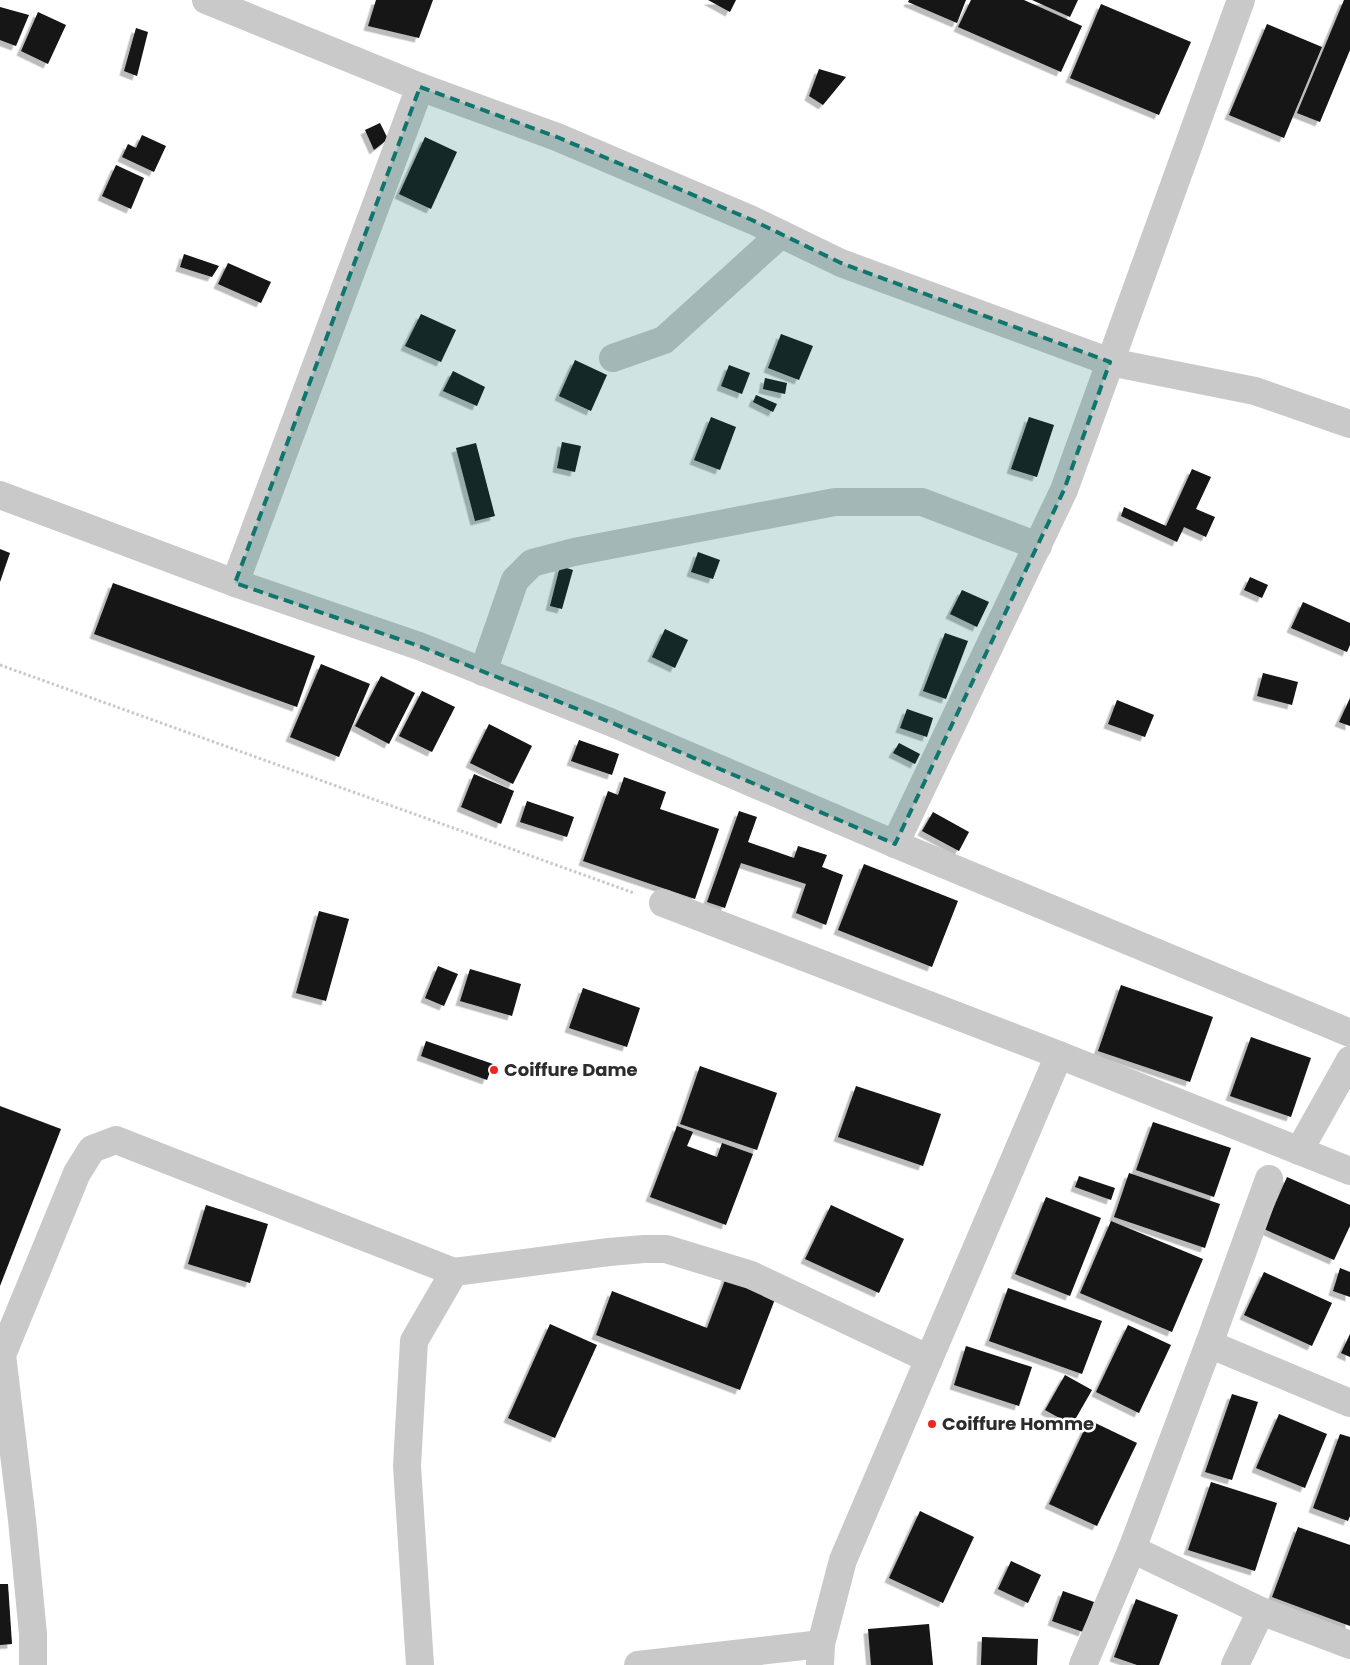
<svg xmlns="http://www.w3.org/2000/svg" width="1350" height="1665" font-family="Poppins,sans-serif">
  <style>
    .building { fill: #131313; filter: url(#shadow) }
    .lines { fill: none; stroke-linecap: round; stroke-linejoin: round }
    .path { stroke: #c9c9c9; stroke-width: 3; stroke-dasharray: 2.5 2.5; stroke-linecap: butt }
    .minor { stroke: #c9c9c9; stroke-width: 28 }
    .marked { fill: #0f766e; fill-opacity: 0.2; stroke: #0f766e; stroke-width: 4; stroke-dasharray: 10 6; stroke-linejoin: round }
    .poi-dot { fill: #ef2522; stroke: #fff; stroke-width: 2 }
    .labels { text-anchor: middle; stroke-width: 5; stroke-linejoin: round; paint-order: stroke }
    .poi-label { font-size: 18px; font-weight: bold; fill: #2c2c2c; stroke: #fff; text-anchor: start }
  </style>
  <defs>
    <filter id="shadow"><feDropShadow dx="-4.5" dy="4.5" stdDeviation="0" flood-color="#0004"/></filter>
  </defs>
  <rect width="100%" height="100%" fill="#fff"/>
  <g class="building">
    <polygon points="376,0 433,0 419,38 368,26"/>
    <polygon points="708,0 736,0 730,12"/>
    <polygon points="909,0 966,0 957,23 908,2"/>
    <polygon points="971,0 1024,0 1082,26 1061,72 958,27"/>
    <polygon points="1032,0 1078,0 1070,17"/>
    <polygon points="1344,0 1350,0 1350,50 1320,122 1297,113"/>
    <polygon points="1101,4 1191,42 1159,115 1070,78"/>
    <polygon points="0,7 29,15 16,46 0,40"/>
    <polygon points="38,12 66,25 48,64 21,51"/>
    <polygon points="1267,24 1322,47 1284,138 1229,115"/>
    <polygon points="136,28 148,32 137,76 124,71"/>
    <polygon points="819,69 846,77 823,105 809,96"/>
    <polygon points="380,123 388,139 374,150 365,130"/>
    <polygon points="142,135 166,146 154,172 122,157 128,144 136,148"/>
    <polygon points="425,137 457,152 431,209 399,194"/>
    <polygon points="116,165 144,178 131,209 102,196"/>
    <polygon points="184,254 219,266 212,277 180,267"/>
    <polygon points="228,263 271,282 261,303 218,284"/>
    <polygon points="421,314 456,330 441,362 405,346"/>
    <polygon points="781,334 813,346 799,380 768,368"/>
    <polygon points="575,360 607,375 591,411 559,396"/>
    <polygon points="729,365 750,373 742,394 721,386"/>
    <polygon points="453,371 485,387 477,406 443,391"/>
    <polygon points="765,378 787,383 785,394 763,389"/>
    <polygon points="756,395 777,404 773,412 753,402"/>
    <polygon points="711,417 736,427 720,470 694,460"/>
    <polygon points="1029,417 1054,425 1037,477 1011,469"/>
    <polygon points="562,442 581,446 575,472 557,468"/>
    <polygon points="476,443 495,516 475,521 456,448"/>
    <polygon points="1192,469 1211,477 1196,509 1215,517 1206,537 1184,527 1177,542 1121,516 1124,507 1166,526"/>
    <polygon points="0,549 10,553 0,582"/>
    <polygon points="698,552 720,560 713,579 691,572"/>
    <polygon points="560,566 573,570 562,609 550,606"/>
    <polygon points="1250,577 1268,585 1262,598 1244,590"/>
    <polygon points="113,583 315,656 297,707 94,634"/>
    <polygon points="962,590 989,602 977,627 950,614"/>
    <polygon points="1303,602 1350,623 1350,645 1347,652 1291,628"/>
    <polygon points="665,629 688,640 675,668 652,657"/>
    <polygon points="945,633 968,641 946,699 923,691"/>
    <polygon points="321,664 370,684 339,757 290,737"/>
    <polygon points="1263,673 1298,682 1292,705 1257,696"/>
    <polygon points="381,676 415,693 389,744 355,726"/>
    <polygon points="422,691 455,707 432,752 399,736"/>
    <polygon points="1350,698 1350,726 1339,722"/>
    <polygon points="1117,700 1154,715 1145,737 1108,724"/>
    <polygon points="907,709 933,718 927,737 900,728"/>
    <polygon points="489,724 532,746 513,784 470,763"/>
    <polygon points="579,740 619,754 612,775 571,761"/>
    <polygon points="899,743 920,754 915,764 893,753"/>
    <polygon points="474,774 514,791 501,824 461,807"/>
    <polygon points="624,777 666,792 660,809 719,829 695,899 583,861 608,791 618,795"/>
    <polygon points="527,801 574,817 567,837 520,822"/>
    <polygon points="739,811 757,817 748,842 794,858 798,846 827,855 822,867 843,875 826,925 796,913 806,884 741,863 725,908 707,902"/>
    <polygon points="933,812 969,832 959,851 922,831"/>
    <polygon points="864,864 958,901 932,967 838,930"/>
    <polygon points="319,911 349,919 326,1001 296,993"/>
    <polygon points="438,966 458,974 444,1006 425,998"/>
    <polygon points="470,969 521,984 512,1016 460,1001"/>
    <polygon points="1121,985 1213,1017 1190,1082 1098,1051"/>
    <polygon points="583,988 640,1008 627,1047 569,1028"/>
    <polygon points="1251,1037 1311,1058 1291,1117 1230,1096"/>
    <polygon points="426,1041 493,1064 487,1080 421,1056"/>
    <polygon points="700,1066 777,1093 757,1150 680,1124"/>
    <polygon points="856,1086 941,1114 923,1166 838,1137"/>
    <polygon points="0,1106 61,1129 0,1286"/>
    <polygon points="1153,1122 1231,1148 1214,1197 1136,1170"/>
    <polygon points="677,1126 693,1132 687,1146 717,1157 722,1143 753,1154 726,1225 650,1197"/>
    <polygon points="1129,1173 1220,1204 1205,1248 1114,1217"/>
    <polygon points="1079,1176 1115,1188 1111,1200 1075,1187"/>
    <polygon points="1287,1177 1350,1205 1350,1226 1334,1260 1264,1229"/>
    <polygon points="1046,1197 1101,1218 1070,1296 1015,1274"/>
    <polygon points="206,1205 268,1224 250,1283 188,1264"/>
    <polygon points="831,1205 904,1239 879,1293 805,1259"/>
    <polygon points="1111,1221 1203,1259 1172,1332 1080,1293"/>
    <polygon points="1340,1268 1350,1272 1350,1297 1333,1291"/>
    <polygon points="1264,1272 1332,1303 1312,1346 1244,1315"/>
    <polygon points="727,1275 777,1294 740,1390 596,1335 612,1291 707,1328"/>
    <polygon points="1008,1288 1102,1321 1082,1374 989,1341"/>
    <polygon points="550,1324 597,1345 555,1438 508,1418"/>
    <polygon points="1128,1325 1171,1345 1139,1413 1096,1392"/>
    <polygon points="1350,1334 1350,1357 1341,1353"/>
    <polygon points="966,1346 1032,1367 1019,1406 954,1385"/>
    <polygon points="1065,1375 1092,1390 1072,1425 1045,1410"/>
    <polygon points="1232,1394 1258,1402 1232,1480 1205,1472"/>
    <polygon points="1279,1414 1327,1434 1305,1488 1256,1468"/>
    <polygon points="1089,1420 1137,1443 1097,1526 1049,1504"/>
    <polygon points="1340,1434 1350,1437 1350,1516 1348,1521 1313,1508"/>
    <polygon points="1211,1482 1277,1503 1255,1571 1188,1550"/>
    <polygon points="920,1511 974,1537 943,1603 889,1578"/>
    <polygon points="1298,1527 1350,1545 1350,1626 1272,1597"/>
    <polygon points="1011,1561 1041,1575 1028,1603 998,1589"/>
    <polygon points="0,1584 8,1584 12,1644 0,1645"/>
    <polygon points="1063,1591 1094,1602 1083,1632 1052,1621"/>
    <polygon points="1136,1599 1178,1615 1159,1665 1137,1665 1114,1657"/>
    <polygon points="929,1624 933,1665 871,1665 868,1629"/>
    <polygon points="982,1637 1038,1639 1037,1665 981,1665"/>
  </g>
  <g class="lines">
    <polyline class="path" points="0,665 634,893"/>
    <g class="minor">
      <polyline points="206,0 420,87 557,137 752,220 841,263 1110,362 1255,391 1350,424"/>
      <polyline points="613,358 664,340 781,234"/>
      <polyline points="0,495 235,583 419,646 610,722 895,844 1350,1033"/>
      <polyline points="235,583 420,87"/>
      <polyline points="483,672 515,580 532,563 574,552 835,502 922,502 1038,546"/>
      <polyline points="895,844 1064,490 1241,0"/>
      <polyline points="663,903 1059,1055 1350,1171"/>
      <polyline points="1299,1151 1350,1060"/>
      <polyline points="1209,1344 1269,1179"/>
      <polyline points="2,1355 22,1520 33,1634 33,1665"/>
      <polyline points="0,1356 2,1355 77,1173 92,1149 116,1140 454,1272"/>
      <polyline points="1132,1549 1261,1611 1350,1645"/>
      <polyline points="420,1665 407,1466 414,1341 454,1272 609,1252 644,1249 666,1249 751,1275 929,1359"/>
      <polyline points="638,1665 821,1644"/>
      <polyline points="820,1665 821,1644 843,1560 1059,1055"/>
      <polyline points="1083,1665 1132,1549 1209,1344 1350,1403"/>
      <polyline points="1235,1665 1261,1611"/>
    </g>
  </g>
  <path class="marked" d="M420,87l137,50 195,83 89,43 269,99 -46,128 -169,354 -285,-122 -191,-76 -184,-63z"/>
  <g class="poi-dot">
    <circle cx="494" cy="1070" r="5"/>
    <circle cx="932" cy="1424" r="5"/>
  </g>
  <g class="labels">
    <g class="poi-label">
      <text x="504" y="1076">Coiffure Dame</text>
      <text x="942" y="1430">Coiffure Homme</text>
    </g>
  </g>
</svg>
